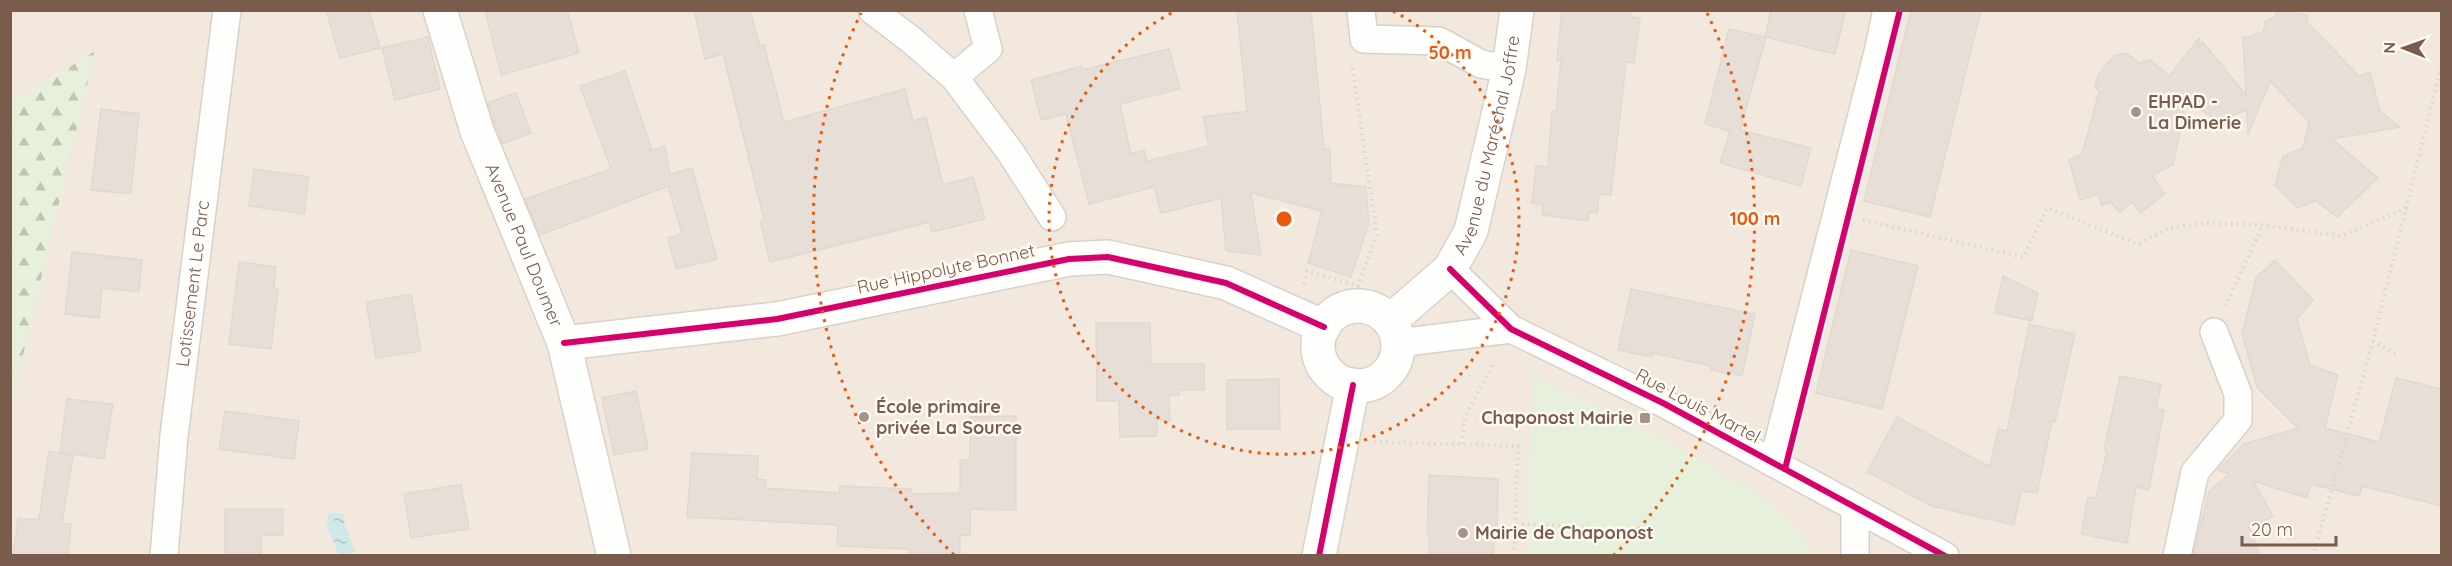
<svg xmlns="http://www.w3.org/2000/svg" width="2452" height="566" font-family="Quicksand,sans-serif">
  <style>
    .residential { fill: #f2e8de }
    .forest { fill: url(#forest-firs) }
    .green { fill: #e7f0db }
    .water { fill: url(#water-ripples) }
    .building { fill: #e6ded7; stroke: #e2d8d2; stroke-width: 1.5 }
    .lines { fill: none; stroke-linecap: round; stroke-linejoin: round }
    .street-casing { stroke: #d7d1cb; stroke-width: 30 }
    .secondary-casing { stroke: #d9d2cb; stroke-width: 36 }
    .path { stroke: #dcd5d0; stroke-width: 4; stroke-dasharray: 1.5 4.5; stroke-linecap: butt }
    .street { stroke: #fefefd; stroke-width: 27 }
    .secondary { stroke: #fefefd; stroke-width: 33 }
    .cycleway-casing { stroke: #fffaf3; stroke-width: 10 }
    .cycleway { stroke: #d6006c; stroke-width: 6 }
    .ring { fill: none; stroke: #e8590c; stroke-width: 3; stroke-dasharray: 3 6 }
    .poi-dot { fill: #a69286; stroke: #fffaf3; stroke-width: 2 }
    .labels { text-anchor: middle; stroke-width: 5; stroke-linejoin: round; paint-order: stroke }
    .poi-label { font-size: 18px; font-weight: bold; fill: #7a5c4d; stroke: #fffaf3; text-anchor: start }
    .street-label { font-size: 18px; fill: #7a5c4d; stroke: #fffaf3 }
    .centre { fill: #e8590c; stroke: #fffaf3; stroke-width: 3 }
    .ring-label { font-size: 18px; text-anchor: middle; font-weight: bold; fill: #e8590c; stroke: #fffaf3; stroke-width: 5; stroke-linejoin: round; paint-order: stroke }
  </style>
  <defs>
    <pattern id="forest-firs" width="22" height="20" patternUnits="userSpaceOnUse" patternTransform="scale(1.5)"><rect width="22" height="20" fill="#e7f0db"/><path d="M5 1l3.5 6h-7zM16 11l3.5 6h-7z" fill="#c0c6b4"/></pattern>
    <pattern id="water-ripples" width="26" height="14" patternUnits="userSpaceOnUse" patternTransform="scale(1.5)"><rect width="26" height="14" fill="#d0e8ea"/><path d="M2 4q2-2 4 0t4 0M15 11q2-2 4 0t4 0" fill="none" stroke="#aebfc0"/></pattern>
  </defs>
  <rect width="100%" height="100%" fill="#f9f5f0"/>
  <rect class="residential" x="11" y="11" width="2430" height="544"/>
  <polygon class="forest" points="95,51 11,406 11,104"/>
  <polygon class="green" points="1532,375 1662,438 1761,496 1800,532 1811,555 1528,555"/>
  <polygon class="water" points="328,513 344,514 344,523 355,552 339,555 327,528"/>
  <g class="building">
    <polygon points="326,10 369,10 380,48 340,58"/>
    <polygon points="485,10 567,10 579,53 501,75"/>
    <polygon points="694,10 750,10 760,46 764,45 784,122 905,89 913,121 926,117 943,185 973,177 985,219 932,232 930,222 770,262 760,221 764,220 723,54 705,59"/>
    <polygon points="1237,10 1311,10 1324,149 1330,149 1331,183 1366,187 1369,223 1351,277 1308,263 1322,211 1251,193 1261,255 1226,251 1221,198 1161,213 1154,187 1089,204 1066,114 1041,120 1031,80 1082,66 1082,70 1169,49 1180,89 1120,104 1131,154 1144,150 1147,161 1209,146 1203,117 1247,111"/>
    <polygon points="1562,10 1632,10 1631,17 1640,18 1634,63 1626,62 1611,195 1599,194 1597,213 1589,212 1588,221 1542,215 1543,205 1532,203 1536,166 1548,167 1552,111 1556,111 1561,60 1557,60"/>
    <polygon points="1771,10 1846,10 1835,54 1766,37 1740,130 1811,148 1801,186 1720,163 1730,131 1705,124 1729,29 1765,37"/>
    <polygon points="1911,10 1981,10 1930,217 1864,201"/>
    <polygon points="2277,10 2307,15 2307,22 2359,76 2370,72 2380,111 2400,127 2332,139 2378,178 2337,217 2316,201 2297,208 2275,185 2283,156 2303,148 2309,122 2270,81 2248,135 2247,110 2218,121 2186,101 2173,165 2152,175 2164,194 2141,213 2132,202 2120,212 2110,202 2102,206 2098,194 2080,200 2069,160 2082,154 2099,92 2095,86 2099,74 2114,56 2127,53 2139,63 2151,60 2169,76 2200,37 2197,49 2202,41 2246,95 2243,38 2263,32 2266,21 2276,16"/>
    <polygon points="428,37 440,89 395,100 382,48"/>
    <polygon points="625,71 652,150 665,146 670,174 692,168 717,259 676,269 668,238 682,234 668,186 540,235 525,199 611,169 580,86"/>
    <polygon points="516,93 531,133 502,144 488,103"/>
    <polygon points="101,109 139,114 131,194 91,190"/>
    <polygon points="254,169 309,177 304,214 249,206"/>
    <polygon points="1851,250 1918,266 1882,409 1816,393"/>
    <polygon points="72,252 142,260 139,292 102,288 99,318 65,314"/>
    <polygon points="2275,260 2313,300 2297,319 2310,365 2338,375 2325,428 2379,442 2396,378 2442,389 2442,506 2362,486 2359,496 2311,484 2307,498 2253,481 2273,516 2250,528 2260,555 2193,555 2209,492 2229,474 2218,470 2244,444 2298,428 2257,387 2242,334 2256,278"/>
    <polygon points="239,262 276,267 274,288 278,289 271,349 229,344"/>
    <polygon points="2003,276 2038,293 2032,321 1995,313"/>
    <polygon points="1631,289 1755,314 1742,376 1710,370 1711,366 1652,353 1652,357 1618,350"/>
    <polygon points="411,294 421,351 376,358 366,302"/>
    <polygon points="1096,323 1150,323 1151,364 1204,364 1204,390 1180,390 1179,395 1169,396 1170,421 1157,420 1157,436 1120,437 1119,401 1097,401"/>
    <polygon points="2029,324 2075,334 2055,422 2052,421 2037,493 2021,491 2014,525 1932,506 1867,472 1897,417 1990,467 1998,429 2007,431"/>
    <polygon points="2120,376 2161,384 2156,409 2164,410 2149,490 2136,487 2127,543 2081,534 2088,497 2096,498 2107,451 2104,450"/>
    <polygon points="1279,379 1280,429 1227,429 1227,380"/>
    <polygon points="636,391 648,449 614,455 602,398"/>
    <polygon points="67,399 113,404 104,459 60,452"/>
    <polygon points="225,411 299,421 294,459 219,449"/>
    <polygon points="1016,416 1016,510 970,509 970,536 960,535 960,555 908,555 909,549 837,546 838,525 687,517 692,453 758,456 757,479 766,480 765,488 839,493 840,486 911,489 911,494 960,493 960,460 970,460 970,417"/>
    <polygon points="49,451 73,456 62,523 71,524 68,555 13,555 18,518 39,520"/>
    <polygon points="1429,475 1498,479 1497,538 1494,538 1493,555 1429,555 1429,534 1427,534"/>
    <polygon points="461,484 469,529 411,538 404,494"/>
    <polygon points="225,509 283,509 283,535 261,535 261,555 225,555"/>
  </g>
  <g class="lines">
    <g class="street-casing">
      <g id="street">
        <polyline points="872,10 910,39 954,77 1011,153 1052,217"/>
        <polyline points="1361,10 1364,39 1439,41 1481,64 1509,69"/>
        <polyline points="954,77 988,49 978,10"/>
        <polyline points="1450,269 1511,329 1663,403 1945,556"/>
        <polyline points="1398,343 1511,329"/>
        <polyline points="1773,463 1878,52 1887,10"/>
        <polyline points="1855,508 1855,556"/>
        <path id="s1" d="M164,556l10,-120 53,-426"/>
        <polyline points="2177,556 2195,472 2238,420 2238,394 2214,332"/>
      </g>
    </g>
    <g class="secondary-casing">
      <g id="secondary">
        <path id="s2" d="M440,10l37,121 87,212 50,213"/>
        <circle cx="1358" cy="346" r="40"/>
        <path id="s3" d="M1390,321l60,-52 21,-38 38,-162 8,-59"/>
        <polyline points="564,343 777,319 1069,259 1108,257 1226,283 1324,327"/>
        <polyline points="1319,556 1353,385"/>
      </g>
    </g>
    <g class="path">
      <polyline points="1863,220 2023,257 2047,208 2138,244 2169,228 2206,223 2263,225 2341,236 2407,208"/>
      <polyline points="1304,284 1307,271 1358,286 1377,235 1352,65"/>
      <polyline points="2225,306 2263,225"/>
      <polyline points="2373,341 2397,354"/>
      <polyline points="1374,442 1518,446 1514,556"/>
      <polyline points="1462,444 1465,417 1494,362"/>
      <polyline points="1516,524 1590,527"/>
      <polyline points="2313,556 2373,341 2442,63"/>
    </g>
    <use href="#street" class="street"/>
    <use href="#secondary" class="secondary"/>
    <g class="cycleway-casing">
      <g id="cycleway">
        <polyline points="1450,269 1511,329 1663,403 1945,556"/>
        <polyline points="564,343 777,319 1069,259 1108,257 1226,283 1324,327"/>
        <polyline points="1785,469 1900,10"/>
        <polyline points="1319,556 1353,385"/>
      </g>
    </g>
    <use href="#cycleway" class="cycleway"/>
  </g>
  <g class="ring">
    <path d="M1393 11A235 235 0 1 1 1175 11"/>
    <path d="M954 555A471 471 0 0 1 861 13M1707 13A471 471 0 0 1 1614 555"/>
  </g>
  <g class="poi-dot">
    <circle cx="2136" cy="112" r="6"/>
    <circle cx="864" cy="417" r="6"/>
    <rect x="1639" y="412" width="12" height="12" rx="3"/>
    <circle cx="1463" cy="533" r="6"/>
  </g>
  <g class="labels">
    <g class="poi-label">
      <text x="2148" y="108">EHPAD -<tspan x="2148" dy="21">La Dimerie</tspan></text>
      <text x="876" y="413">École primaire<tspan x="876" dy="21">privée La Source</tspan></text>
      <text x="1633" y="424" text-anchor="end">Chaponost Mairie</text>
      <text x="1475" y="539">Mairie de Chaponost</text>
    </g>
    <g class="street-label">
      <text dy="6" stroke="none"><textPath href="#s3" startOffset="210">Avenue du Maréchal Joffre</textPath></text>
      <text dy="6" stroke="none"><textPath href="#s2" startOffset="250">Avenue Paul Doumer</textPath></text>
      <text transform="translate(946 269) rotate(-12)" y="6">Rue Hippolyte Bonnet</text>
      <text dy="6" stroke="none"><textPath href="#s1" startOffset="274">Lotissement Le Parc</textPath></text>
      <text transform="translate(1698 406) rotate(28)" y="6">Rue Louis Martel</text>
    </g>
  </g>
  <circle cx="1284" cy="219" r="9" class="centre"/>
  <g class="ring-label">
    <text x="1450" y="59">50 m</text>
    <text x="1755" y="225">100 m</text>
  </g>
  <rect width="2452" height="566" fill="none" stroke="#7a5c4d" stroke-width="24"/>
  <g transform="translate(2404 48) rotate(271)" stroke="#fffaf3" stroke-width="4.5" paint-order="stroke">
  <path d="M0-4.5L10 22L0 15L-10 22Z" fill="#7a5c4d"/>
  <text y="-9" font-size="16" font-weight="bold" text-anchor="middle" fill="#7a5c4d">N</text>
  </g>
  <path d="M2242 536v9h94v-9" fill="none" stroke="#7a5c4d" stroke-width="3"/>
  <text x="2251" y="536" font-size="18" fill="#7a5c4d" stroke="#fffaf3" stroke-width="4.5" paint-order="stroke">20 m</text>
</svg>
